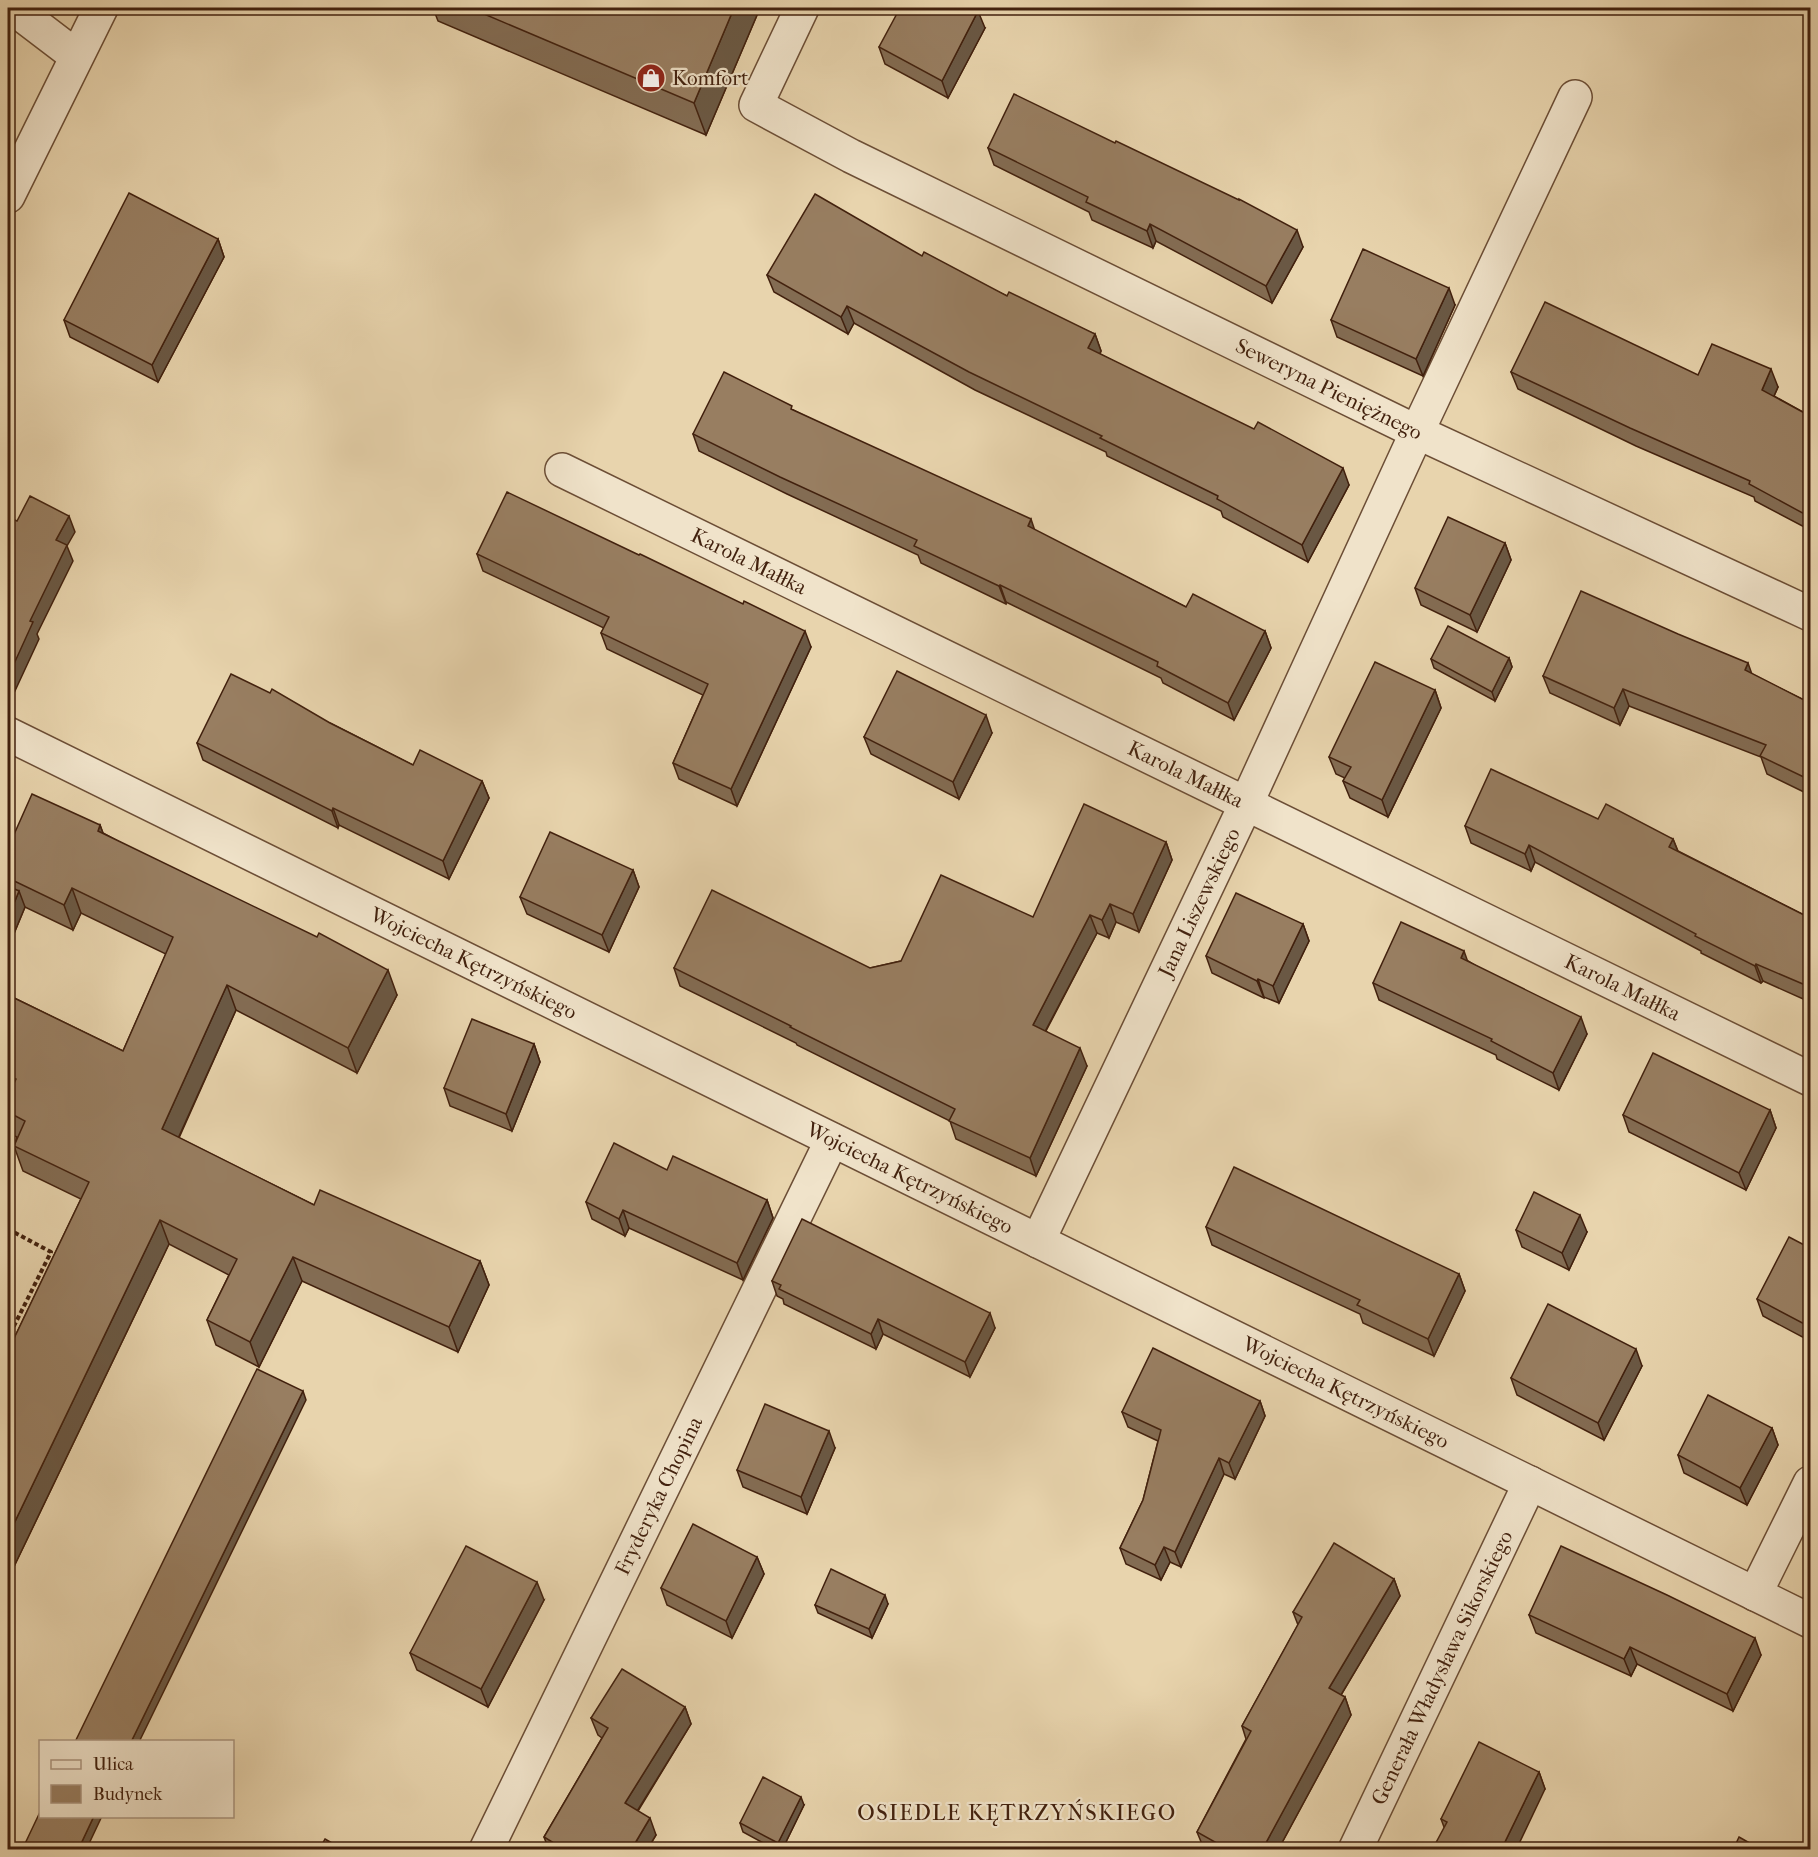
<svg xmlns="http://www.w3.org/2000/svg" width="1818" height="1857" font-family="'IM FELL French Canon',serif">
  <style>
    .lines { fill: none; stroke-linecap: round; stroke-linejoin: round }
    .minor-casing { stroke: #6c4e36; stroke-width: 36 }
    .path { stroke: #42210e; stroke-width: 4; stroke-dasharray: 4.5 3; stroke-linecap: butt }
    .minor { stroke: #f0e3ca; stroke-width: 33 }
    .wall { fill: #836c53; stroke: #42210e; stroke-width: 1.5 }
    .shaded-wall { fill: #6a5844; stroke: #42210e; stroke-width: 1.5 }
    .building { fill: #987e61; stroke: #42210e; stroke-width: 1.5 }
    .labels { text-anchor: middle; stroke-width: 4.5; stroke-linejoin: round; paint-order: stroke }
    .poi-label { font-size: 21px; fill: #42210e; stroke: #f0e3ca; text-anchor: start }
    .street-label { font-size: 21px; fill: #42210e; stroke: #f0e3ca }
    .neighbourhood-label { font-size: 22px; letter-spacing: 1.5px; fill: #42210e; stroke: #f0e3ca }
  </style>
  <rect width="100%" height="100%" fill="#e8d4ad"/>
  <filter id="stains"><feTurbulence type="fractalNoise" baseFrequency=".00333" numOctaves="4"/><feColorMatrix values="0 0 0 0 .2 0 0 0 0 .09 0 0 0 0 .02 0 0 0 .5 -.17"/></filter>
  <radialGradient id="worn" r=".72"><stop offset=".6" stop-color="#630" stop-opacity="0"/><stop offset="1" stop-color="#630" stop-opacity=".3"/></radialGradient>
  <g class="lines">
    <g class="minor-casing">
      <g id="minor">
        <polyline points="13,8 76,56"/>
        <path id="s1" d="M802,8l-46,97 95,51 566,276 393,182"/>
        <polyline points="8,196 101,8"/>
        <path id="s2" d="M562,470l1248,609"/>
        <path id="s3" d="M8,734l1802,887"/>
        <path id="s4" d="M1038,1241l208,-437 171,-372 158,-335"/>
        <polyline points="1755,1594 1810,1483"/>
        <path id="s5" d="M486,1850l346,-710"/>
        <path id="s6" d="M1355,1850l175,-367"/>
      </g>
    </g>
    <polyline class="path" points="8,1229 51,1252 8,1338"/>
    <use href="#minor" class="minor"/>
  </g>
  <g class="wall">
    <polygon points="433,8 760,8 706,135 438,21"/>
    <polygon points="985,28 948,98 885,64 879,47"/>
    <polygon points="988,148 1303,247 1272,303 1156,241 1153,248 1092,220 1089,212 994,165"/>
    <polygon points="218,239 224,257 158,382 70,337 64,320"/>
    <polygon points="922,256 1007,296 1095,334 1101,351 1100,354 1349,485 1308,562 1223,517 1221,511 1107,456 1106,452 975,390 854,323 848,334 774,292 767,275"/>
    <polygon points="1455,305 1423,376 1337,337 1331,320"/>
    <polygon points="1511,372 1698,375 1778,387 1774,396 1810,416 1810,530 1755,501 1754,497 1636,446 1518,389"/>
    <polygon points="793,410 1186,607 1265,631 1271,648 1234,720 1163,683 1161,678 1006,602 1006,604 921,563 918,555 787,494 699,451 693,434"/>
    <polygon points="1505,543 1511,560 1477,632 1421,605 1415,588"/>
    <polygon points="477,554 811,647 737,806 679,779 673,763 703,695 607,649 601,633 604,628 483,571"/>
    <polygon points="1509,658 1512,667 1495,701 1434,668 1431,659"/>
    <polygon points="1752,674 1810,703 1810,795 1767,774 1761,757 1629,706 1620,725 1550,693 1543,676"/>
    <polygon points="1435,690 1441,708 1388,817 1350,798 1343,781 1345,778 1336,774 1329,757"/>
    <polygon points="330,723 413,765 482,781 489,798 449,879 339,825 338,828 203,760 197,743"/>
    <polygon points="992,733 959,799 871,754 864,737"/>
    <polygon points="1598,819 1673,839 1678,851 1810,918 1810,1002 1763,981 1761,983 1701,953 1701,951 1535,862 1531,871 1471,843 1465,826"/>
    <polygon points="100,825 103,833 397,995 357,1073 236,1010 179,1138 314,1205 480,1261 489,1285 458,1352 302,1281 259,1367 216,1345 207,1320 229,1275 169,1244 8,1579 8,1351 81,1199 23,1171 14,1146 17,1137 10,1134 8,1126 8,995 123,1051 166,954 81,913 73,930 25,907 8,948 8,848"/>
    <polygon points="1166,842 1172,860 1139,932 1116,922 1109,938 1097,933 1046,1031 1087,1066 1036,1176 956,1139 950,1121 797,1045 796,1043 680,986 674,968 870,968 901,961 1033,917"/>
    <polygon points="633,870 639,887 609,952 527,914 520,897"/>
    <polygon points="1303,924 1309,941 1279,1003 1264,997 1264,998 1212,973 1206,956"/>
    <polygon points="1468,961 1587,1034 1559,1090 1497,1059 1496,1055 1379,1000 1373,983"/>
    <polygon points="534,1044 540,1062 512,1131 450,1106 444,1088"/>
    <polygon points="1770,1110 1776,1128 1746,1190 1629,1132 1623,1115"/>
    <polygon points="767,1200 773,1218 743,1280 629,1228 625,1236 592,1219 586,1202"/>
    <polygon points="1206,1227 1459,1274 1465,1291 1434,1356 1363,1323 1360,1314 1212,1245"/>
    <polygon points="1516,1230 1587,1232 1569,1270 1522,1247"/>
    <polygon points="1810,1248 1810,1341 1763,1316 1757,1299"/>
    <polygon points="772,1281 995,1328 970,1377 883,1334 876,1349 784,1304 783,1299 777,1296"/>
    <polygon points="1642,1366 1604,1440 1517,1395 1511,1378"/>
    <polygon points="1260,1401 1265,1416 1235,1479 1224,1474 1181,1567 1170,1562 1161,1580 1126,1564 1120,1548 1143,1500 1158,1441 1128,1427 1122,1412"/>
    <polygon points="1772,1428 1778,1445 1747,1505 1684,1473 1678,1455"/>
    <polygon points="835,1448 807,1514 743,1487 737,1470"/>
    <polygon points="757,1557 764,1574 732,1638 667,1605 661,1588"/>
    <polygon points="1394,1579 1400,1596 1341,1695 1345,1697 1351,1715 1278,1850 1204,1849 1197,1832 1246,1739 1242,1726 1298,1625 1293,1612"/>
    <polygon points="544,1600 488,1707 417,1670 410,1653"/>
    <polygon points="888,1604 872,1638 818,1613 815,1605"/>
    <polygon points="1529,1615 1761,1655 1733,1711 1637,1664 1631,1676 1536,1633"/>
    <polygon points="685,1707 691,1724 638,1811 656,1835 647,1850 549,1850 544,1837 602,1738 598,1735 591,1718"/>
    <polygon points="1539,1772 1545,1789 1444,1827 1441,1819"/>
    <polygon points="804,1805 782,1850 776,1850 743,1832 740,1823"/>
  </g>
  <g class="shaded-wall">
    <polygon points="734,8 760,8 706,135 694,103"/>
    <polygon points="978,11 985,28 948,98 942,81"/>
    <polygon points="1150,224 1156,241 1153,248 1147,231"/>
    <polygon points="1297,230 1303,247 1272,303 1266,286"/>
    <polygon points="218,239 224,257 158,382 152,365"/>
    <polygon points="1449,288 1455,305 1423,376 1416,359"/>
    <polygon points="847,306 854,323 848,334 841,317"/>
    <polygon points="1095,334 1101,351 1094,365 1088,348"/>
    <polygon points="1771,369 1778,387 1769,407 1762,390"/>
    <polygon points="1343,468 1349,485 1308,562 1302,545"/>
    <polygon points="69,516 75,532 67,546 73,561 37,634 39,639 8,706 8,677 56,540"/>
    <polygon points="1031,519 1037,537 1028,526"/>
    <polygon points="1505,543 1511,560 1477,632 1470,615"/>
    <polygon points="1000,585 1006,602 1006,604 999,586"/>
    <polygon points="805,631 811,647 737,806 731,789"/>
    <polygon points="1265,631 1271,648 1234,720 1228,703"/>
    <polygon points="1509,658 1512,667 1495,701 1492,692"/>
    <polygon points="1748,663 1754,680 1745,670"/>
    <polygon points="1623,689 1629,706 1620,725 1614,708"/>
    <polygon points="1435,690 1441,708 1388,817 1382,800"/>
    <polygon points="986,715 992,733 959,799 953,782"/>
    <polygon points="482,781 489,798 449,879 443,861"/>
    <polygon points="333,808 339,825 338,828 332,811"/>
    <polygon points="100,825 109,850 98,831"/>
    <polygon points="1673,839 1680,857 1669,847"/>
    <polygon points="1166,842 1172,860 1139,932 1133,914"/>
    <polygon points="1529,845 1535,862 1531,871 1525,854"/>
    <polygon points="633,870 639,887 609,952 602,935"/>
    <polygon points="72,888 81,913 73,930 64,905"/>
    <polygon points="19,891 25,907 8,948 8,918"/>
    <polygon points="1110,904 1116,922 1109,938 1102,920"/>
    <polygon points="1090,915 1097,933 1039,1043 1033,1025"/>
    <polygon points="1303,924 1309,941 1279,1003 1273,986"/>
    <polygon points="1464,951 1470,968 1461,958"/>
    <polygon points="1756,964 1763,981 1761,983 1755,966"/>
    <polygon points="388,970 397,995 357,1073 348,1048"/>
    <polygon points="1258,979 1264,997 1264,998 1257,981"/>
    <polygon points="227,985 236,1010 171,1154 162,1129"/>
    <polygon points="1581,1017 1587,1034 1559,1090 1553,1073"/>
    <polygon points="534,1044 540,1062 512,1131 506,1114"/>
    <polygon points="1080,1048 1087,1066 1036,1176 1030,1158"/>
    <polygon points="1770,1110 1776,1128 1746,1190 1739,1173"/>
    <polygon points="767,1200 773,1218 743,1280 737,1263"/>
    <polygon points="623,1210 629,1228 625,1236 619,1219"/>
    <polygon points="1580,1215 1587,1232 1569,1270 1562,1253"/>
    <polygon points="160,1220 169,1244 8,1579 8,1536"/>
    <polygon points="293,1257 302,1281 259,1367 250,1342"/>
    <polygon points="480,1261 489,1285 458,1352 449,1327"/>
    <polygon points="1459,1274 1465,1291 1434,1356 1428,1339"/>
    <polygon points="990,1313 995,1328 970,1377 965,1362"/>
    <polygon points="878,1319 883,1334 876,1349 871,1334"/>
    <polygon points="1636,1349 1642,1366 1604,1440 1598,1423"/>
    <polygon points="303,1391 306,1400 139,1742 131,1742"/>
    <polygon points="1260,1401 1265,1416 1235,1479 1229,1463"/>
    <polygon points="1772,1428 1778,1445 1747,1505 1740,1488"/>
    <polygon points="829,1431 835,1448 807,1514 801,1497"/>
    <polygon points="1219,1458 1224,1474 1181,1567 1175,1552"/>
    <polygon points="1164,1547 1170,1562 1161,1580 1155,1565"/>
    <polygon points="757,1557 764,1574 732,1638 726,1621"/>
    <polygon points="1394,1579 1400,1596 1335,1705 1329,1688"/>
    <polygon points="537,1582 544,1600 488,1707 481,1689"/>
    <polygon points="885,1595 888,1604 872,1638 869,1629"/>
    <polygon points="1755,1638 1761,1655 1733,1711 1727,1694"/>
    <polygon points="1630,1647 1637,1664 1631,1676 1624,1659"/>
    <polygon points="1345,1697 1351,1715 1278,1850 1262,1850"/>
    <polygon points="685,1707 691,1724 631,1821 625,1803"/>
    <polygon points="1539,1772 1545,1789 1516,1850 1501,1850"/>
    <polygon points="801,1797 804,1805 782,1850 780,1850 778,1843"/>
    <polygon points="94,1816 102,1816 86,1850 78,1850"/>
    <polygon points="650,1818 656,1835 647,1850 631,1850"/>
  </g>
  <g class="building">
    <polygon points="470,8 734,8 694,103"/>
    <polygon points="900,8 971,8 978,11 942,81 879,47"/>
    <polygon points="1014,94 1115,143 1116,141 1239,200 1239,199 1297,230 1266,286 1150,224 1147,231 1086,202 1088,197 988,148"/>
    <polygon points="129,193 218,239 152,365 64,320"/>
    <polygon points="815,194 922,256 924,252 1007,296 1009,292 1095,334 1088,348 1254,429 1258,422 1343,468 1302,545 1217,499 1218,496 1100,438 1102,436 969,372 847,306 841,317 767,275"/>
    <polygon points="1363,249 1449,288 1416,359 1331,320"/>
    <polygon points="1545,302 1698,375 1712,344 1771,369 1762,390 1810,416 1810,517 1749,484 1750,481 1630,428 1511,372"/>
    <polygon points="724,372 792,406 791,409 1031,519 1028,526 1186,607 1193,594 1265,631 1228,703 1157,666 1158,662 1000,585 999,586 914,546 917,540 780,477 693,434"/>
    <polygon points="507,492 639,555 640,554 743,604 744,601 805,631 731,789 673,763 708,684 601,633 609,617 477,554"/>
    <polygon points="30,496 69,516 56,540 67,545 30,621 33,622 8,677 8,517 17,521"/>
    <polygon points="1448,517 1505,543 1470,615 1415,588"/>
    <polygon points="1581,591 1678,634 1748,663 1745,670 1810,703 1810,780 1760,756 1766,745 1623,689 1614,708 1543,676"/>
    <polygon points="1448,626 1509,658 1492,692 1431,659"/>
    <polygon points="1375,662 1435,690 1382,800 1343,781 1351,767 1329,757"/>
    <polygon points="897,671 986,715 953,782 864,737"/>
    <polygon points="231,674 270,693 272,689 330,723 413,765 420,750 482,781 443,861 333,808 332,811 197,743"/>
    <polygon points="1491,769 1598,819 1606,804 1673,839 1669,847 1810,918 1810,987 1756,964 1755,966 1695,936 1696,934 1529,845 1525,854 1465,826"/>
    <polygon points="32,794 100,825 98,831 317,937 319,933 388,970 348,1048 227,985 162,1129 314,1205 320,1190 480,1261 449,1327 293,1257 250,1342 207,1320 237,1259 160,1220 8,1536 8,1351 89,1182 14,1146 25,1121 8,1112 8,1096 16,1079 8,1075 8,995 123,1051 173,937 72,888 64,905 8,878 8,848"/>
    <polygon points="1084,804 1166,842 1133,914 1110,904 1102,920 1090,915 1033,1025 1080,1048 1030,1158 949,1121 955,1109 790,1027 791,1026 674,968 712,890 870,968 901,961 941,875 1033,917"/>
    <polygon points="550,832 633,870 602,935 520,897"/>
    <polygon points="8,886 19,891 8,918"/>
    <polygon points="1236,893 1303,924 1273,986 1258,979 1257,981 1206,956"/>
    <polygon points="1401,922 1464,951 1461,958 1581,1017 1553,1073 1491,1041 1492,1039 1373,983"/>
    <polygon points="472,1019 534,1044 506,1114 444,1088"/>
    <polygon points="1653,1053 1770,1110 1739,1173 1623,1115"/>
    <polygon points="614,1143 667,1170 673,1156 767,1200 737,1263 623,1210 619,1219 586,1202"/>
    <polygon points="1234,1167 1459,1274 1428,1339 1357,1305 1360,1300 1206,1227"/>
    <polygon points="1534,1192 1580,1215 1562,1253 1516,1230"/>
    <polygon points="802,1219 990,1313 965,1362 878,1319 871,1334 779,1289 781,1285 772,1281"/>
    <polygon points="1789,1237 1810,1248 1810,1327 1757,1299"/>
    <polygon points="1548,1304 1636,1349 1598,1423 1511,1378"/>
    <polygon points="1153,1348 1260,1401 1229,1463 1219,1458 1175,1552 1164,1547 1155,1565 1120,1548 1143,1500 1161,1430 1122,1412"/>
    <polygon points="257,1369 303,1391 131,1742 75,1742"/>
    <polygon points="1708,1395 1772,1428 1740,1488 1678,1455"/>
    <polygon points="765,1404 829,1431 801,1497 737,1470"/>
    <polygon points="693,1524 757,1557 726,1621 661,1588"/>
    <polygon points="1334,1543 1394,1579 1329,1688 1345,1697 1262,1850 1229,1850 1197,1832 1251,1731 1242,1726 1302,1617 1293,1612"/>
    <polygon points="466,1546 537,1582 481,1689 410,1653"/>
    <polygon points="1561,1546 1667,1595 1755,1638 1727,1694 1630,1647 1624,1659 1529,1615"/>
    <polygon points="831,1569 885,1595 869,1629 815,1605"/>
    <polygon points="622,1669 685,1707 625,1803 650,1818 631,1850 565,1850 544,1837 608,1728 591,1718"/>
    <polygon points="1479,1742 1539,1772 1501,1850 1432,1850 1447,1822 1441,1819"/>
    <polygon points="763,1777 801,1797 778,1843 740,1823"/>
    <polygon points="40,1812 40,1816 94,1816 78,1850 22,1850"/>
    <polygon points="1739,1837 1762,1850 1733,1850"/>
    <polygon points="325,1839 344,1850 319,1850"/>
    <polygon points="8,1846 15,1850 8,1850"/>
  </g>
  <defs>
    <g id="shop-disc" transform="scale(1.5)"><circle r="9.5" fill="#8f2418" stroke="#f0e3ca"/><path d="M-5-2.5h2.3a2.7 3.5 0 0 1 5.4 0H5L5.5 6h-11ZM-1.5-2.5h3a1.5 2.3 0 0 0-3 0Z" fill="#fff"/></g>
  </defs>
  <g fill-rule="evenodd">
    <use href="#shop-disc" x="651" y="78"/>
  </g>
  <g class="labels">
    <g class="poi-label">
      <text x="672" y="85">Komfort</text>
    </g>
    <g class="street-label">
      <text dy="7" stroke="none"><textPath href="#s1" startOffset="747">Seweryna Pieniężnego</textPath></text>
      <text dy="7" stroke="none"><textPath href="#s2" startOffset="208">Karola Małłka</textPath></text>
      <text dy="7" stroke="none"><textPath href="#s2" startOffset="694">Karola Małłka</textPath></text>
      <text dy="7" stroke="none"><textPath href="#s4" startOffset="375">Jana Liszewskiego</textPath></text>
      <text dy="7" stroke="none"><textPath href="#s3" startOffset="519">Wojciecha Kętrzyńskiego</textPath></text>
      <text dy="7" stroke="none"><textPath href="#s2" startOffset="1180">Karola Małłka</textPath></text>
      <text dy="7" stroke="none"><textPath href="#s3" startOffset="1005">Wojciecha Kętrzyńskiego</textPath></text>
      <text dy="7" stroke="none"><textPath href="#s3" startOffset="1491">Wojciecha Kętrzyńskiego</textPath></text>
      <text dy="7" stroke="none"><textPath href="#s5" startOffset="394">Fryderyka Chopina</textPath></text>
      <text dy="7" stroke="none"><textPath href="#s6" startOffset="202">Generała Władysława Sikorskiego</textPath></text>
    </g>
    <g class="neighbourhood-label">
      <text x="1017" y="1820">OSIEDLE KĘTRZYŃSKIEGO</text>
    </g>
  </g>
  <rect width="1818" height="1857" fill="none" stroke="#e8d4ad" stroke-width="30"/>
  <rect x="9" y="9" width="1800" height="1839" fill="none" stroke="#42210e" stroke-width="3"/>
  <rect x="15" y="15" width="1788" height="1827" fill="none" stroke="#42210e" stroke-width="1.5"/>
  <rect x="39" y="1740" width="195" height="78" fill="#f0e3ca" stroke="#aa957f" stroke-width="1.5"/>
  <rect x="51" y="1760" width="30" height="9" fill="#f0e3ca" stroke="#aa957f" stroke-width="1.5"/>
  <text x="93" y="1770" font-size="18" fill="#42210e">Ulica</text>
  <rect x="51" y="1785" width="30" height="18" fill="#987e61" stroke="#aa957f" stroke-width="1.5"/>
  <text x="93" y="1800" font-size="18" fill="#42210e">Budynek</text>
  <rect width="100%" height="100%" filter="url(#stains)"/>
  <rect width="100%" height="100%" fill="url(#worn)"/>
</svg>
